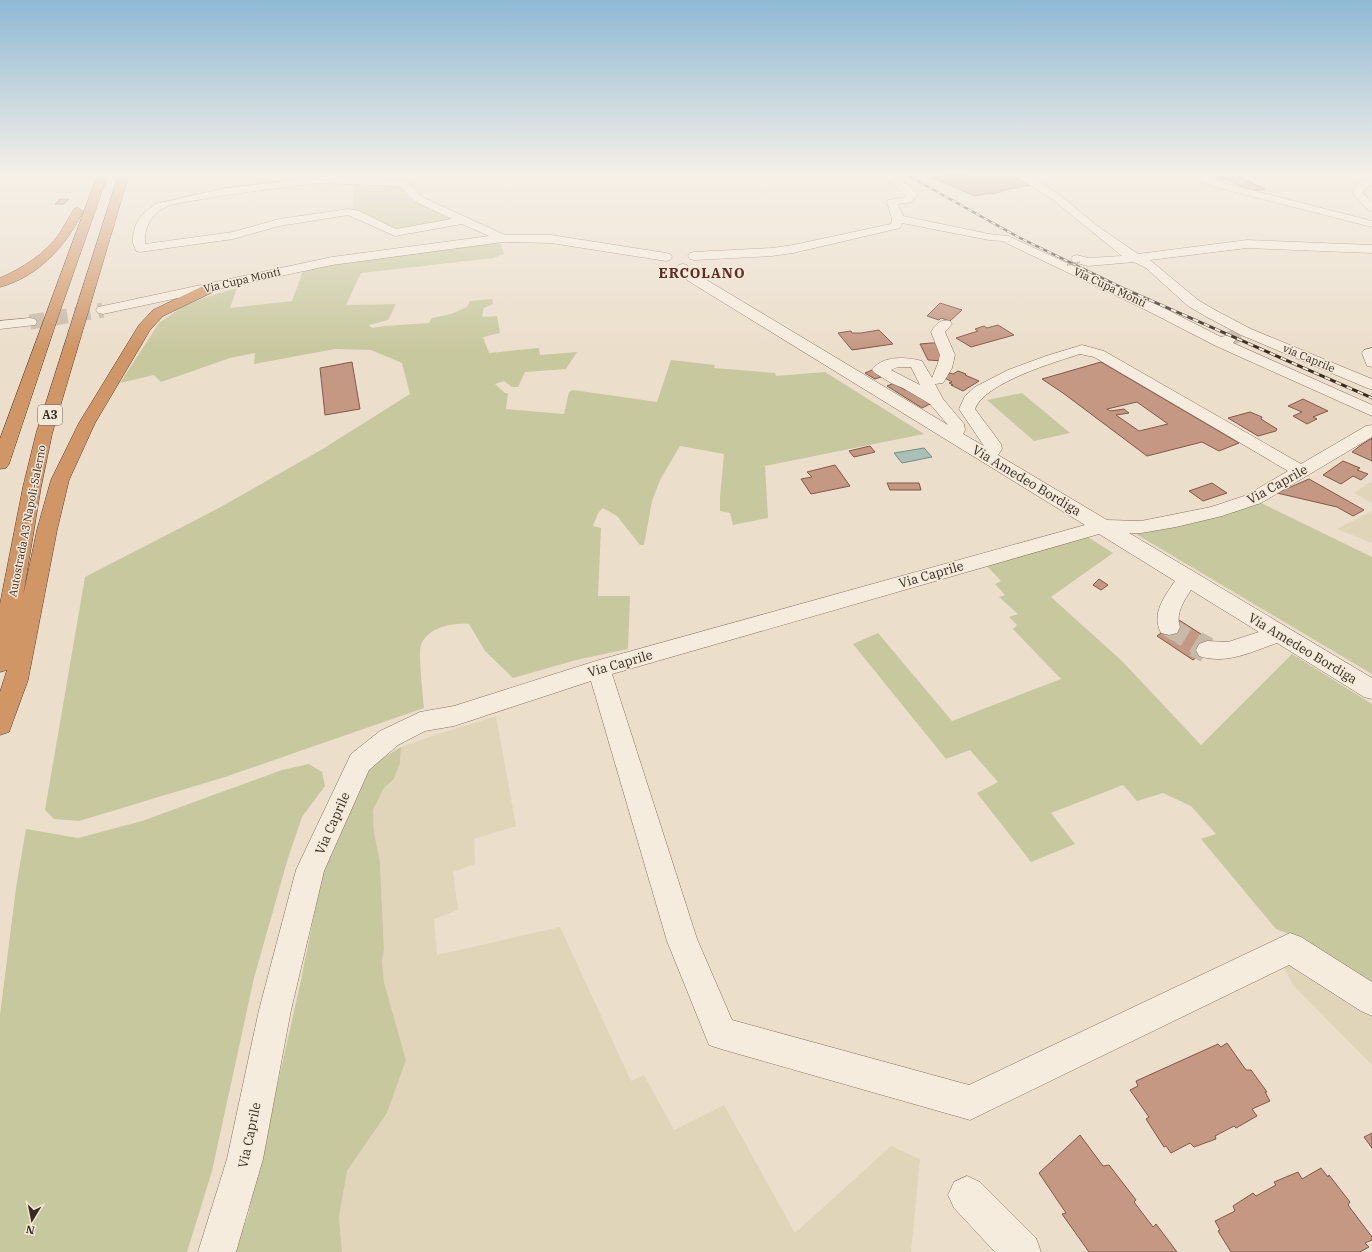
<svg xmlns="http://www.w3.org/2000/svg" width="1372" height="1252" font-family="'IBM Plex Serif',serif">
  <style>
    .farmland { fill: #e0d5b9 }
    .green { fill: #c8c89f }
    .water { fill: #aac0b7; stroke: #728e84 }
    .building { fill: #c59884; stroke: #835948; fill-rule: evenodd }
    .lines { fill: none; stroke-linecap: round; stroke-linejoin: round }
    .minor-tunnel-far2 { stroke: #c7baa9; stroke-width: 15; stroke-dasharray: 15 8; stroke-linecap: butt }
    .minor-tunnel-far1 { stroke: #c7baa9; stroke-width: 20; stroke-dasharray: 20 10; stroke-linecap: butt }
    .minor-tunnel { stroke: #c7baa9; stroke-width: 26; stroke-dasharray: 26 13; stroke-linecap: butt }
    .minor-casing { stroke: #867060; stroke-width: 1 }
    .highway-casing { stroke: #554034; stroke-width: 1 }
    .minor { fill: #f6ecdd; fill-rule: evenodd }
    .highway { fill: #d09665; fill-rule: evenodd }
    .rail-far1-casing { stroke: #382b22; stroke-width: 2.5 }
    .rail-casing { stroke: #382b22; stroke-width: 3 }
    .rail-far1 { stroke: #f3e9d9; stroke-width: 1.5; stroke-dasharray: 4.5; stroke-linecap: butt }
    .rail { stroke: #f3e9d9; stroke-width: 2; stroke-dasharray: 6; stroke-linecap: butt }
    .path-bridge { stroke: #867060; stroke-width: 1.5; stroke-dasharray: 1.5 1; stroke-linecap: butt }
    .labels { text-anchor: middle; stroke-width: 3; stroke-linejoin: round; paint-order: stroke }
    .far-street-label { font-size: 11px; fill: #382b22; stroke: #f3e9d9 }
    .shield { fill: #f3e9d9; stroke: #706459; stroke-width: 1 }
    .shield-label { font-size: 12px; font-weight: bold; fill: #382b22 }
    .street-label { font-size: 13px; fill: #382b22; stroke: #f3e9d9 }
    .far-district-label { font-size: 14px; font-weight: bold; letter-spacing: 1px; fill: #612c26; stroke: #f3e9d9 }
  </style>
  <rect width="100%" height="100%" fill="#ebdecb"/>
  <g class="farmland">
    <polygon points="1372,481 1372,503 1354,493"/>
    <polygon points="1372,511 1372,543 1337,529"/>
    <polygon points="496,716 516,826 474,839 475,864 453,872 458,910 434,919 437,955 560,927 631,1081 644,1075 674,1130 724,1105 795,1233 891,1146 920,1159 911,1252 342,1252 339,1217 347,1171 387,1113 406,1060 384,982 382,961 384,950 380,862 374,832 373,810 384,788 394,779 400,763 401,747 435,735"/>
    <polygon points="1294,959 1372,1008 1372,1065 1293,985 1282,964"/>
  </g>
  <g class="green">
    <polygon points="354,183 398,184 403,186 408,195 454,221 397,231 352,211"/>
    <path d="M500,242l4,12 -11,4 -132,15 -15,32 50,-1 -8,16 -19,5 3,3 13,-2 44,-3 3,-5 19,-4 16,-7 3,-6 22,-2 1,5 -9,4 -2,9 15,-1 3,17 -17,4 6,16 50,-5 1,7 37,-3 -11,17 -41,3 -7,15h-6l-8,-6 -9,3 10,9h3l-2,16 58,5 5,-22 4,-2 84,12 14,-42 44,5 -1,3 61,5 1,3 49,-4 99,62 -159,32 3,52 -35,7 -3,-12 -10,-2v-14l4,-43 -44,-8 -20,34 -8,21 -8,44h-4l-23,-29 -14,-8 -5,5 -5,13 8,2 -3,68h32l-2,53 -52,11 -63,18 -28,-27 -16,-27c-17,-1 -41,3 -48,21 -3,7 2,52 3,63l-199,69 -146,44 -25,-2 -9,-9 40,-233 132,-68 104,-59 89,-56 -8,-31 -31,-13 -36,-1 -81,15 1,-11 -25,5 -69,24 -7,-7 -34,8 39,-60 23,-16 21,-9 34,-10 -7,20 62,-7 11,-30 77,-16z"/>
    <polygon points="1022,393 1070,433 1034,441 987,400"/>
    <path d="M1259,502l113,55v117l-236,-140c45,-8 80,-16 123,-32z"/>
    <polygon points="1083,534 1113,553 1051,597 1122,661 1201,745 1292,654 1372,704 1372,984 1299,938 1276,929 1201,839 1216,834 1191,806 1163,793 1137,801 1123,785 1051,813 1075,844 1031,862 977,793 998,782 970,750 946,759 853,644 878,633 952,721 1061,679 1013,629 1017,625 1009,617 1018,614 999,597 1005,595 995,584 1001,581 986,565"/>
    <polygon points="401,747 400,763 394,779 384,788 373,810 374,832 380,862 384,950 382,961 384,982 406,1060 387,1113 347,1171 339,1217 342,1252 234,1252 248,1216 301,980 330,837 370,766"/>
    <polygon points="309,764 322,772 325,786 302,817 288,858 254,978 212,1171 187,1252 0,1252 0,1015 16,888 26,829 78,838 142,821 282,770"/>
  </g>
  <polygon class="water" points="924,448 932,457 902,463 894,453"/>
  <g class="building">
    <polygon points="951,174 962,176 971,174 1002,174 1012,179 1019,178 1034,184 1000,191 1001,192 992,194 990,193 975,196 933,178"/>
    <polygon points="1210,174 1227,174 1236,178 1222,180"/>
    <polygon points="1239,177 1265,189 1251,191 1226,179"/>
    <polygon points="60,199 69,199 64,204 55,204"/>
    <polygon points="940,303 962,310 950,321 941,318 939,320 927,316"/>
    <polygon points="998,325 1014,335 971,347 956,338 978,331 975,329 984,326 987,328"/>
    <polygon points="879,330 893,344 852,350 838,333 851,331 852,333 861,333"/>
    <polygon points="931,343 939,343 944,361 928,360 920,344"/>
    <polygon points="352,362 360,409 325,415 320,368"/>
    <path d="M1101,362l138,81 -20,8 -17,-9 -55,14 -84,-63 -21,-14zM1137,402l31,22 -29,7 -23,-16 13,-2 -5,-4 -14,2 -3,-2z"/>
    <polygon points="872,370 881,377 875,379 865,373"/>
    <polygon points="958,371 966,374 965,375 979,381 963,391 951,385 953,385 949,383 952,382 943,377 950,373 953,374"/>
    <polygon points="894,383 905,390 908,388 930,404 922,408 887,386"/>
    <polygon points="1303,399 1328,411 1313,417 1317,419 1307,424 1293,416 1302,412 1288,406"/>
    <polygon points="1250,412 1262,417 1261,419 1277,429 1276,431 1258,436 1228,418"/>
    <polygon points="1372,438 1372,461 1352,452 1361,445"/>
    <polygon points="870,446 875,452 854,457 849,451"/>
    <polygon points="1343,461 1360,468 1357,470 1368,474 1361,480 1353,476 1341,484 1323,475"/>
    <polygon points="835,465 850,486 811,494 801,479 812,477 807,472"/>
    <polygon points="1309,479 1364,510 1353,516 1337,507 1277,493"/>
    <polygon points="887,483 919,483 921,490 890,490"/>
    <polygon points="1212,483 1227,493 1203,501 1189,491"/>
    <polygon points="1099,579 1108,585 1101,590 1093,585"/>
    <polygon points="1179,620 1215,643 1193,660 1157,636"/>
    <polygon points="1227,1043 1246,1070 1251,1070 1267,1092 1265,1092 1270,1101 1252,1109 1257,1116 1236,1128 1234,1126 1215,1136 1216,1139 1194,1147 1190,1143 1171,1153 1166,1146 1164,1147 1146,1119 1149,1117 1130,1090 1138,1086 1136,1081 1218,1044 1221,1047"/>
    <polygon points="1372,1133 1372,1148 1364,1137"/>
    <polygon points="1080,1135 1103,1166 1109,1165 1136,1200 1134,1202 1153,1227 1156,1224 1177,1252 1089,1252 1062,1214 1066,1213 1039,1173"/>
    <polygon points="1321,1168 1328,1177 1329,1175 1350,1202 1348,1205 1372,1237 1372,1240 1365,1243 1369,1247 1360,1252 1231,1252 1218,1231 1220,1230 1215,1221 1235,1211 1233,1206 1253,1193 1256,1196 1276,1185 1274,1182 1298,1172 1302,1179"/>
  </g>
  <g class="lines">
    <g class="minor-tunnel-far2">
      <polyline points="30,322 103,310"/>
      <polyline points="1229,339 1240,334"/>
    </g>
    <polyline class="minor-tunnel-far1" points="1169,627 1198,645"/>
    <polyline class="minor-tunnel" points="1196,644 1207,650"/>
    <g class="minor-casing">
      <g id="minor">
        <polygon points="879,174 891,174 912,188 917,195 912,202 898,204 903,216 989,234 1008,236 1156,304 1221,337 1229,335 1234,336 1236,339 1233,343 1372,405 1372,416 1216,346 1146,310 1002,241 989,240 902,223 900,228 793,253 772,256 694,260 690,259 688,256 690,253 694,252 772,248 793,245 891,224 892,219 887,202 888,200 905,197 906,195"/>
        <polygon points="1012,174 1029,175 1060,195 1096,225 1138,254 1247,240 1372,245 1372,253 1247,248 1150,260 1198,300 1215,310 1251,329 1372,379 1372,390 1241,335 1205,316 1188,306 1146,268 1134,262 1088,266 1073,262 1071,259 1073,256 1077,255 1088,258 1122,256 1052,199"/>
        <polygon points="1188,174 1201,174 1216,181 1372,221 1372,227 1208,185"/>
        <path d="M318,177l85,3 4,1 15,16 83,38h46l115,18 4,1 2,3 -2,3 -4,1 -115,-18 -48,-1 -171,23 -229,49 -5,-1 -2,-3 2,-3 5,-1 229,-49 157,-21 -27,-12 -67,12 -47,-21 -69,11 -46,13 -93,13 -4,-1 -3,-8v-7l3,-12 6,-9 13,-11 71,-16zM318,183l82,3 14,15 38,18 -56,10 -37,-18 -11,-2 -69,10 -46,13 -88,12c-1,-15 5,-29 19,-36 9,-5 22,-6 33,-8 40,-8 80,-11 121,-17z"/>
        <path d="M1372,178v7l-9,5v3l9,9v9l-4,-1 -15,-16c0,-10 10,-14 19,-16z"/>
        <path d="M683,264l4,1 3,5 10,6 248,149 -18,-21 -27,-16 -12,-5 -16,-10 -3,-3c10,-15 35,-13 50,-9l10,17 6,-15 2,-8 -9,-23c5,-8 9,-13 19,-11l2,3 -7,8 10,23 -3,13 -9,15 -8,1 8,15 21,25 1,6 -2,4 21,12 -25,-37 6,-13 10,-9 33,-17 38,-14 36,-11 22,6 197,113 65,-38 6,-1v12l-111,66 -39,13 -46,11 -35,6h-12l243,145v21l-8,-2 -87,-54c-26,9 -51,22 -78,13l-3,-6 3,-6 8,-3 21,1 31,-10 -68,-42c-7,11 -16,24 -11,37l-3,6 -8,2 -8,-2c-10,-19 3,-36 14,-52l-76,-47 -487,140 85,265 35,81 237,65 321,-152 11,4 71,45v34l-11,-5 -72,-46 -319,155 -249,-71 -12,-4 -42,-104 -76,-260 -137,45 -29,5 -27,14 -29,25 -45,101 -33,139 -28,149 -27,93h-38l29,-93 32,-149 37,-140 55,-116 29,-23 40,-19 34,-6 145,-46 486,-135 -395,-243 -9,-7 -4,-7 2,-3zM1080,354l14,3 194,114 -41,24 -36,12 -70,14 -34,-1 -109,-65 4,-6 -1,-5 -26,-35c9,-26 80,-47 105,-55zM898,367h13l9,18 -29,-15z"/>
        <polygon points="30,318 35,319 37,322 35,325 0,329 0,321"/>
        <polygon points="1372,348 1372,367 1367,366 1362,353 1364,350"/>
        <polygon points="967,1176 980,1182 1036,1238 1041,1252 995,1252 954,1208 948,1195 954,1182"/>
      </g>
    </g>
    <g class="highway-casing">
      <g id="highway">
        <polygon points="98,174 108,174 59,314 9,464 6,468 0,469 0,439"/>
        <polygon points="119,174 129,174 52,434 41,487 23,596 37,530 51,480 79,423 139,325 153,310 203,286 213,286 215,289 213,292 163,316 150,330 95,423 69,480 57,530 28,680 9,732 0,735 0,692 7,670 0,672 0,604 23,487 36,434"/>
        <path d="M78,208l5,3c-16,34 -45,66 -83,76v-9c23,-10 45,-24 60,-45 5,-8 9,-16 14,-24z"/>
      </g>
    </g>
    <use href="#minor" class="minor"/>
    <use href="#highway" class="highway"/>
    <g class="rail-far1-casing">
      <polyline id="rail-far1" points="905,174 1018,237 1129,291"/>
    </g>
    <g class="rail-casing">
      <polyline id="rail" points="1127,290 1372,398"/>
    </g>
    <use href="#rail-far1" class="rail-far1"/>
    <use href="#rail" class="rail"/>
    <polyline class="path-bridge" points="1067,265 1080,262"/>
  </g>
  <linearGradient id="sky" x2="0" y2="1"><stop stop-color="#8fb9d4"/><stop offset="0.5" stop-color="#f6f0e8"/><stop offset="1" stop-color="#f6f0e8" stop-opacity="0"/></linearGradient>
  <rect width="1372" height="349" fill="url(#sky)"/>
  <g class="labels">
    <g class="far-street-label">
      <text transform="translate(242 280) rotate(-13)" y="4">Via Cupa Monti</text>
      <text transform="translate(1110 287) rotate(25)" y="4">Via Cupa Monti</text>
      <text transform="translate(1309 358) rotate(23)" y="4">via Caprile</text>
      <text transform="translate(27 521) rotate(-79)" y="4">Autostrada A3 Napoli-Salerno</text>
    </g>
    <rect class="shield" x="38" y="405" width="24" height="20" rx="3"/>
    <g class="shield-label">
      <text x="50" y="419">A3</text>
    </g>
    <g class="street-label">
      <text transform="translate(1027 480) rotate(31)" y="5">Via Amedeo Bordiga</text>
      <text transform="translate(1277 484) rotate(-29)" y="5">Via Caprile</text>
      <text transform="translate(931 574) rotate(-16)" y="5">Via Caprile</text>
      <text transform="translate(1303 648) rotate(31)" y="5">Via Amedeo Bordiga</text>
      <text transform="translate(620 663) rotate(-16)" y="5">Via Caprile</text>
      <text transform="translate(332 823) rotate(-66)" y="5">Via Caprile</text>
      <text transform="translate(249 1135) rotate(-78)" y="5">Via Caprile</text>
    </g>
    <g class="far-district-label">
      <text x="702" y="278">ERCOLANO</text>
    </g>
  </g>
  <g transform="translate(32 1220) rotate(190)" stroke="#f3e9d9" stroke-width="3" paint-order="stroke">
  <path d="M0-3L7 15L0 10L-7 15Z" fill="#382b22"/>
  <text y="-6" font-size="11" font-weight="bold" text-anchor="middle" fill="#382b22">N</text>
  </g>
</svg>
